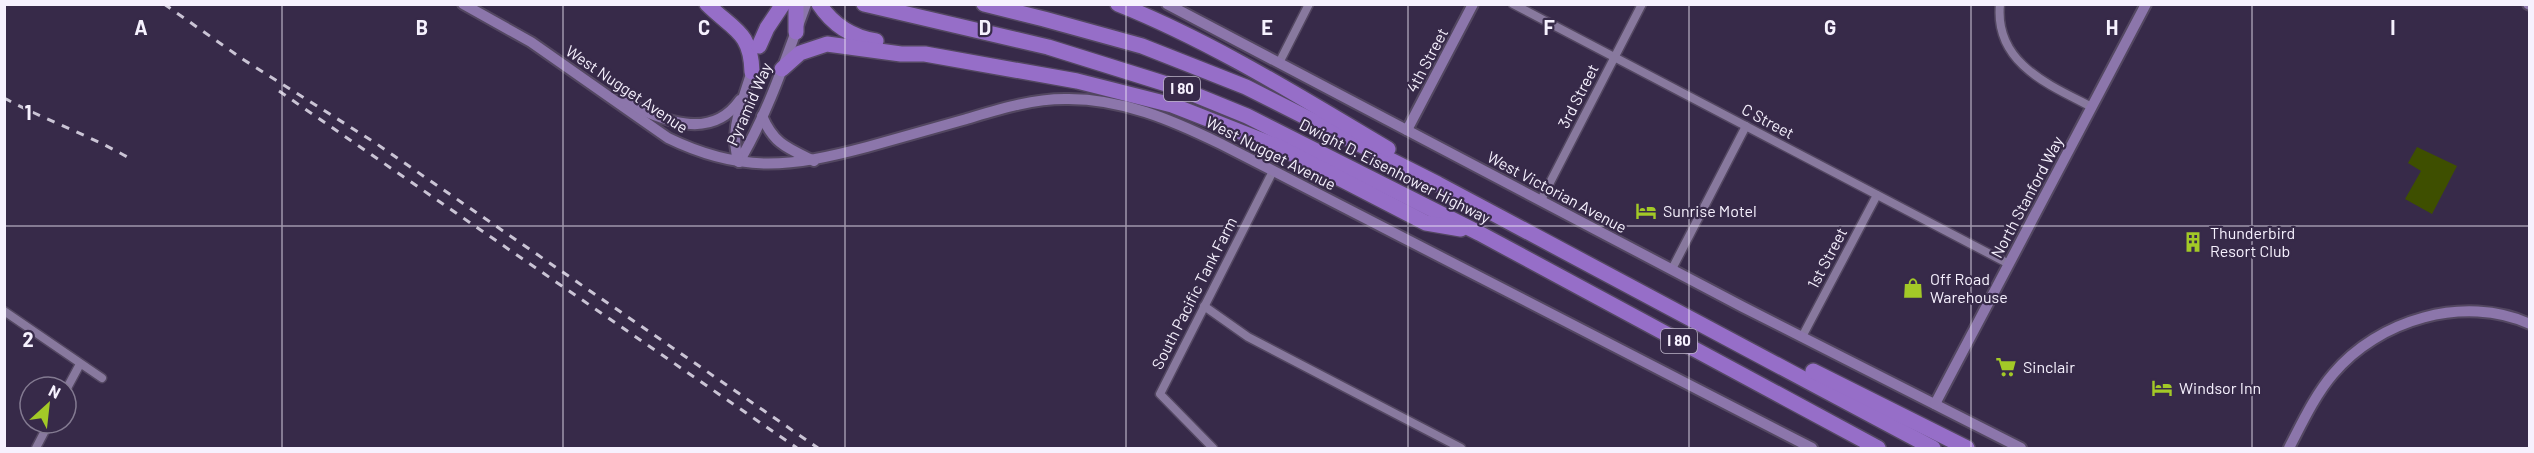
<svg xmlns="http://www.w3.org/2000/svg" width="2534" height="453" font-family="Barlow,sans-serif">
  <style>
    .green { fill: #3e4f00 }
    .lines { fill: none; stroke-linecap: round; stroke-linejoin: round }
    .street-casing { stroke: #534761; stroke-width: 11 }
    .secondary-casing { stroke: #534761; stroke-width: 14 }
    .highway-casing { stroke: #534761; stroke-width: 18 }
    .street { stroke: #88799e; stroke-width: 8 }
    .secondary { stroke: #8c76ab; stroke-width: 10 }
    .highway { stroke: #966ec8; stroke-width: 15 }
    .rail { stroke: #cac4d5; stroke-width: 3; stroke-dasharray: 8 8; stroke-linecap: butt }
    .grid { fill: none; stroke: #f6f1fe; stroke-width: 1.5; stroke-opacity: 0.55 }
    .labels { text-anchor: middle; stroke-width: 4.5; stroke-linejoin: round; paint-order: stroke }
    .shield { fill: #372a49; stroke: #bdb5c8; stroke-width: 1.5 }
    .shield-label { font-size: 15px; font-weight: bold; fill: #f6f1fe }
    .street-label { font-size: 16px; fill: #f6f1fe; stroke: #372a49 }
    .poi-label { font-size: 16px; fill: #f6f1fe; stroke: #372a49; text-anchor: start }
    .grid-label { font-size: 20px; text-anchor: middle; font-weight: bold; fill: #f6f1fe; stroke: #372a49; stroke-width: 4.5; stroke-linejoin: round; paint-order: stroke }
  </style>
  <rect width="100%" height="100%" fill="#372a49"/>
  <polygon class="green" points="2417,147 2457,166 2432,214 2405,199 2421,171 2408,163"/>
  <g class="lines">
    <g class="street-casing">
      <g id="street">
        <polyline points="1513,4 2009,264"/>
        <path d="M2000,4c-6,59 49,81 92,103"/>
        <polyline points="1279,63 1309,4"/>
        <polyline points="1541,200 1642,4"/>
        <polyline points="1672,269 1746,126"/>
        <polyline points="1204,306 1248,337 1461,448"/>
        <polyline points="4,311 102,378"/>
        <polyline points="1803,335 1877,195"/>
        <polyline points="66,390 80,364"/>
        <polyline points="36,448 49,423"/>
        <polyline points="1213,448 1160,394 1273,171"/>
      </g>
    </g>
    <g class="secondary-casing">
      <g id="secondary">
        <path d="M463,4l68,38 137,96c74,36 123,29 199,9 32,-9 64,-18 96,-27 34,-10 67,-21 102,-21 56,-1 107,21 156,45l591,304"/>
        <polyline points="1167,4 1743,307 2021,448"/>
        <polyline points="2528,4 2530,5"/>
        <path d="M622,101c39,18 88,42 118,-1"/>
        <path d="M762,116c12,28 25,32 52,45"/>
        <polyline points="1407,130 1473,4"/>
        <path d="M739,162c29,-49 47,-104 67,-158"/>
        <path d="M739,162c-12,-31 6,-65 14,-95"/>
        <polyline points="1935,404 2146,4"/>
        <path d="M2289,448c13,-25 26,-53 44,-74 45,-54 131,-80 197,-50"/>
      </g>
    </g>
    <g class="highway-casing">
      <g id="highway">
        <path d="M707,4c26,26 44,27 45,68"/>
        <polyline points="796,4 796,32"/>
        <path d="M819,4c14,21 32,33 57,37"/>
        <polyline points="864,4 1048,47 1176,87 1247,116 1479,233 1878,448"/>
        <polyline points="984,4 1044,19 1142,46 1246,87 1438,184 1933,448"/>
        <path d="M1118,4c95,38 182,93 270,145"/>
        <polyline points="759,46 767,28 783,4"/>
        <polyline points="782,69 800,53 827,44 901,54 925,54 1077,81 1172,105 1279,147 1426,223 1461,229"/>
        <polyline points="1813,371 1967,448"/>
      </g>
    </g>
    <use href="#street" class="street"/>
    <use href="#secondary" class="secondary"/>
    <use href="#highway" class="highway"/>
    <g class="rail">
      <polyline points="164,4 244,60 374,142 818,448"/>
      <polyline points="279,91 797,448"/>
      <path d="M4,98c41,22 85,37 125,60"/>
    </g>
  </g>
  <path class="grid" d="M282,4v444M563,4v444M845,4v444M1126,4v444M1408,4v444M1689,4v444M1971,4v444M2252,4v444M4,226h2526"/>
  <defs>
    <g id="hotel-bare" transform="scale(1.62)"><path d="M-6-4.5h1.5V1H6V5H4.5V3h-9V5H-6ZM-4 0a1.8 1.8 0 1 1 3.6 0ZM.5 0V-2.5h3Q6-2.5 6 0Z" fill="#a3c927" stroke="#372a49" stroke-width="2.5" paint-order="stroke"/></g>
    <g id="building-bare" transform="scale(1.62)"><path d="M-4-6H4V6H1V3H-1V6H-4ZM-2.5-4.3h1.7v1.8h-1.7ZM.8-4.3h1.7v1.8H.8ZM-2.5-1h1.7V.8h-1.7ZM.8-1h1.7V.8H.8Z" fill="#a3c927" stroke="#372a49" stroke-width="2.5" paint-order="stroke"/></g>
    <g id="shop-bare" transform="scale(1.62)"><path d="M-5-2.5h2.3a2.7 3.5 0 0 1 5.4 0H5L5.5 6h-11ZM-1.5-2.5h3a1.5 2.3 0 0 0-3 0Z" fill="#a3c927" stroke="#372a49" stroke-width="2.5" paint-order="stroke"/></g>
    <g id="supermarket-bare" transform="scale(1.62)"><path d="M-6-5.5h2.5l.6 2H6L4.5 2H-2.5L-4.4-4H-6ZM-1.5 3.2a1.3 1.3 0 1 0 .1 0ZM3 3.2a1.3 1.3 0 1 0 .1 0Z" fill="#a3c927" stroke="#372a49" stroke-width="2.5" paint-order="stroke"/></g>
  </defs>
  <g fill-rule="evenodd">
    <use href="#hotel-bare" x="1646" y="211"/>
    <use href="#building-bare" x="2193" y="242"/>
    <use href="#shop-bare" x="1913" y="288"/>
    <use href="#supermarket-bare" x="2006" y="367"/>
    <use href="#hotel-bare" x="2162" y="388"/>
  </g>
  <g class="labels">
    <g class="shield">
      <rect x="1164" y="77" width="36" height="24" rx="4.5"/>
      <rect x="1661" y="329" width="36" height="24" rx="4.5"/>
    </g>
    <g class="shield-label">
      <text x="1182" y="94">I 80</text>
      <text x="1679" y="346">I 80</text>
    </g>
    <g class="street-label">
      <text transform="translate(1427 60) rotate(-62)" y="6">4th Street</text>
      <text transform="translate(627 89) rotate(34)" y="6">West Nugget Avenue</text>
      <text transform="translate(1578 96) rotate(-63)" y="6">3rd Street</text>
      <text transform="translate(749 104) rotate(-66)" y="6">Pyramid Way</text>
      <text transform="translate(1768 121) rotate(28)" y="6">C Street</text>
      <text transform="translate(1271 153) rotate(27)" y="6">West Nugget Avenue</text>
      <text transform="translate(1395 171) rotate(27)" y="6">Dwight D. Eisenhower Highway</text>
      <text transform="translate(1557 192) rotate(28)" y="6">West Victorian Avenue</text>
      <text transform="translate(2027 197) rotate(-62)" y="6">North Stanford Way</text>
      <text transform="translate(1827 258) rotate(-62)" y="6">1st Street</text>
      <text transform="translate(1194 293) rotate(-63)" y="6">South Pacific Tank Farm</text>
    </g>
    <g class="poi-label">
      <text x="1663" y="217">Sunrise Motel</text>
      <text x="2210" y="239">Thunderbird<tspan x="2210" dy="18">Resort Club</tspan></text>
      <text x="1930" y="285">Off Road<tspan x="1930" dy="18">Warehouse</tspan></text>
      <text x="2023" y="373">Sinclair</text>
      <text x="2179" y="394">Windsor Inn</text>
    </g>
  </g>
  <g class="grid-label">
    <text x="141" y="35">A</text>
    <text x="422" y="35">B</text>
    <text x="704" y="35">C</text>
    <text x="985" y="35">D</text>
    <text x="1267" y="35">E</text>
    <text x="1549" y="35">F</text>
    <text x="1830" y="35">G</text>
    <text x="2112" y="35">H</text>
    <text x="2393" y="35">I</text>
    <text x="28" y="120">1</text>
    <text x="28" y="347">2</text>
  </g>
  <rect width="2534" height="453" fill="none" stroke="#f6f1fe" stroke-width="12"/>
  <g transform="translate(48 405) rotate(27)"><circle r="28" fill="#372a49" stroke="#837a91" stroke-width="1.5"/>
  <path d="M0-4.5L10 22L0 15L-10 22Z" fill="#a3c927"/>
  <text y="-9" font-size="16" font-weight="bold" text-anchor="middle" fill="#f6f1fe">N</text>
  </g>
</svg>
